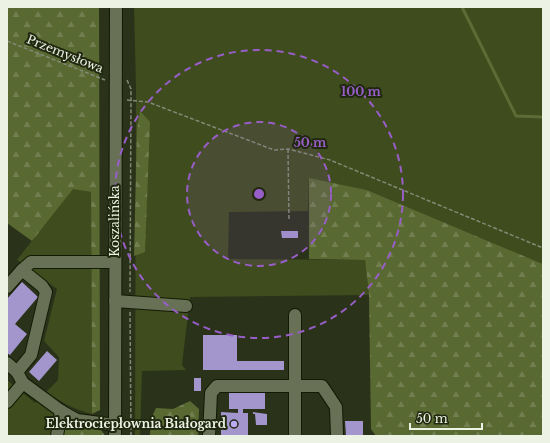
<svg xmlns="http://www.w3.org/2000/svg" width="550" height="443" font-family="'Libre Baskerville',serif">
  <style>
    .green { fill: #3f4c1d }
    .forest { fill: url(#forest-firs) }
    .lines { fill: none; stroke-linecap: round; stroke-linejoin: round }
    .stream { stroke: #5c6c36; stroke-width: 3 }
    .building { fill: #a296cd }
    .minor-casing { stroke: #131a04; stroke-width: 14 }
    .path { stroke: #828975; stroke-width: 1.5; stroke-dasharray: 4 2; stroke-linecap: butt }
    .minor { stroke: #687156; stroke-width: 12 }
    .ring { fill: none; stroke: #985ec8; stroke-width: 2; stroke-dasharray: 7 5 }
    .poi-dot { fill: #bbaaf6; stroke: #212810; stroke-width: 1.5 }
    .labels { text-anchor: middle; stroke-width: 4; stroke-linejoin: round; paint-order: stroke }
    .street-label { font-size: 12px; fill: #edf3e4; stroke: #212810 }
    .poi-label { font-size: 12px; font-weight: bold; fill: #edf3e4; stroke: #212810; text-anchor: end }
    .centre { fill: #985ec8; stroke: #212810; stroke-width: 2 }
    .ring-label { font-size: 12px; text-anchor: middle; font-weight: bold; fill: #985ec8; stroke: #212810; stroke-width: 4; stroke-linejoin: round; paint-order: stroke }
  </style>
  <defs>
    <pattern id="forest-firs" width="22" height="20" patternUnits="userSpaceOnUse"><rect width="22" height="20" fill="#596932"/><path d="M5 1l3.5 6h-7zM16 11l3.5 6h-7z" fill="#717f50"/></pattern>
  </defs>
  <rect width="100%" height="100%" fill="#2b321a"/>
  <g class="green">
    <polygon points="134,7 543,7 543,264 367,190 309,179 308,211 229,212 228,259 365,260 369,295 190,297 182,365 186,370 142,371 140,436 135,436 136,89"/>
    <path d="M73,188l18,4 1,222c-17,-4 -31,-12 -46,-22l12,-12 1,-23 -15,-16 13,-52 -40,-29z"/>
    <polygon points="7,380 35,403 40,398 56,409 53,436 7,436"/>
  </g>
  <g class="forest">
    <polygon points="7,7 99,7 100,410 92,414 91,192 73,189 32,241 7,223"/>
    <polygon points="140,111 150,122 145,252 134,256 137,129"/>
    <polygon points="309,178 367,190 543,264 543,436 376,436 371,429 369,295 365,260 309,259"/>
    <polygon points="190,401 199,409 198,436 150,436 151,419 156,408 173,409"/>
    <polygon points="66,415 100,428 105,436 63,436"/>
  </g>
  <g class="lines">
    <polyline class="stream" points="462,7 516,116 543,117"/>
  </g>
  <g class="building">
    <polygon points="281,231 298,231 298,238 282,238"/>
    <polygon points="22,282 38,297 15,324 27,334 10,355 7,353 7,299"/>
    <polygon points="203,335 237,335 237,361 284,361 284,370 203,370"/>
    <polygon points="47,351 57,360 39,381 29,372"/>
    <rect x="194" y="378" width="7" height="13"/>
    <polygon points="229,391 265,391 265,409 243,409 243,413 248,413 248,436 221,436 221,412 238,413 238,409 229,409"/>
    <polygon points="253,412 267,414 267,425 256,425 255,414 253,414"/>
    <polygon points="345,421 363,421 363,436 346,436"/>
  </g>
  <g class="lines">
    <g class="minor-casing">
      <g id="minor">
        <polyline points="22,270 31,262 115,262"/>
        <polyline points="7,287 22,270 42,286 46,292 31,355 17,372"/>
        <polyline points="115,301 186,306"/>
        <polyline points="7,363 17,372 23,383 61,411 77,420 115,425"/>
        <polyline points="7,402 23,383"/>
        <polyline points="57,436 61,411"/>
        <polyline points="115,436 116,7"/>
        <polyline points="209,436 211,393 217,386 322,386 336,407 337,436"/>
        <polyline points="295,436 295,315"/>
      </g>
    </g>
    <g class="path">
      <polyline points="7,41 105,80"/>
      <polyline points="127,80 131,89 131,101 130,292"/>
      <polyline points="127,100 148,102 274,150 288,149 330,160 543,248"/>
      <polyline points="288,149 289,221"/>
      <polyline points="130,312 131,436"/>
    </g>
    <use href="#minor" class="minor"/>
  </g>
  <circle cx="259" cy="194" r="72" fill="#985ec8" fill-opacity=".12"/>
  <g class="ring">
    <circle cx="259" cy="194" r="72"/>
    <circle cx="259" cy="194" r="144"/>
  </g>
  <circle class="poi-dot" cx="234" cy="424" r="4"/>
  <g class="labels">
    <g class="street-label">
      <text transform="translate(65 54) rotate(22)" y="4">Przemysłowa</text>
      <text transform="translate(115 221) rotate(-90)" y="4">Koszalińska</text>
    </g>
    <g class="poi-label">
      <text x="226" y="428">Elektrociepłownia Białogard</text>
    </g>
  </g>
  <circle cx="259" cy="194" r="6" class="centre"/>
  <g class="ring-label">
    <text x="361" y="96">100 m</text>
    <text x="310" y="147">50 m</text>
  </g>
  <rect width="550" height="443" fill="none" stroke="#edf3e4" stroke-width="16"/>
  <path d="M410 423v6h72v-6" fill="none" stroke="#edf3e4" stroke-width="2"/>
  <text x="416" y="423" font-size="12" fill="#edf3e4" stroke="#212810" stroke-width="3" paint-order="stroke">50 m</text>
</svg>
